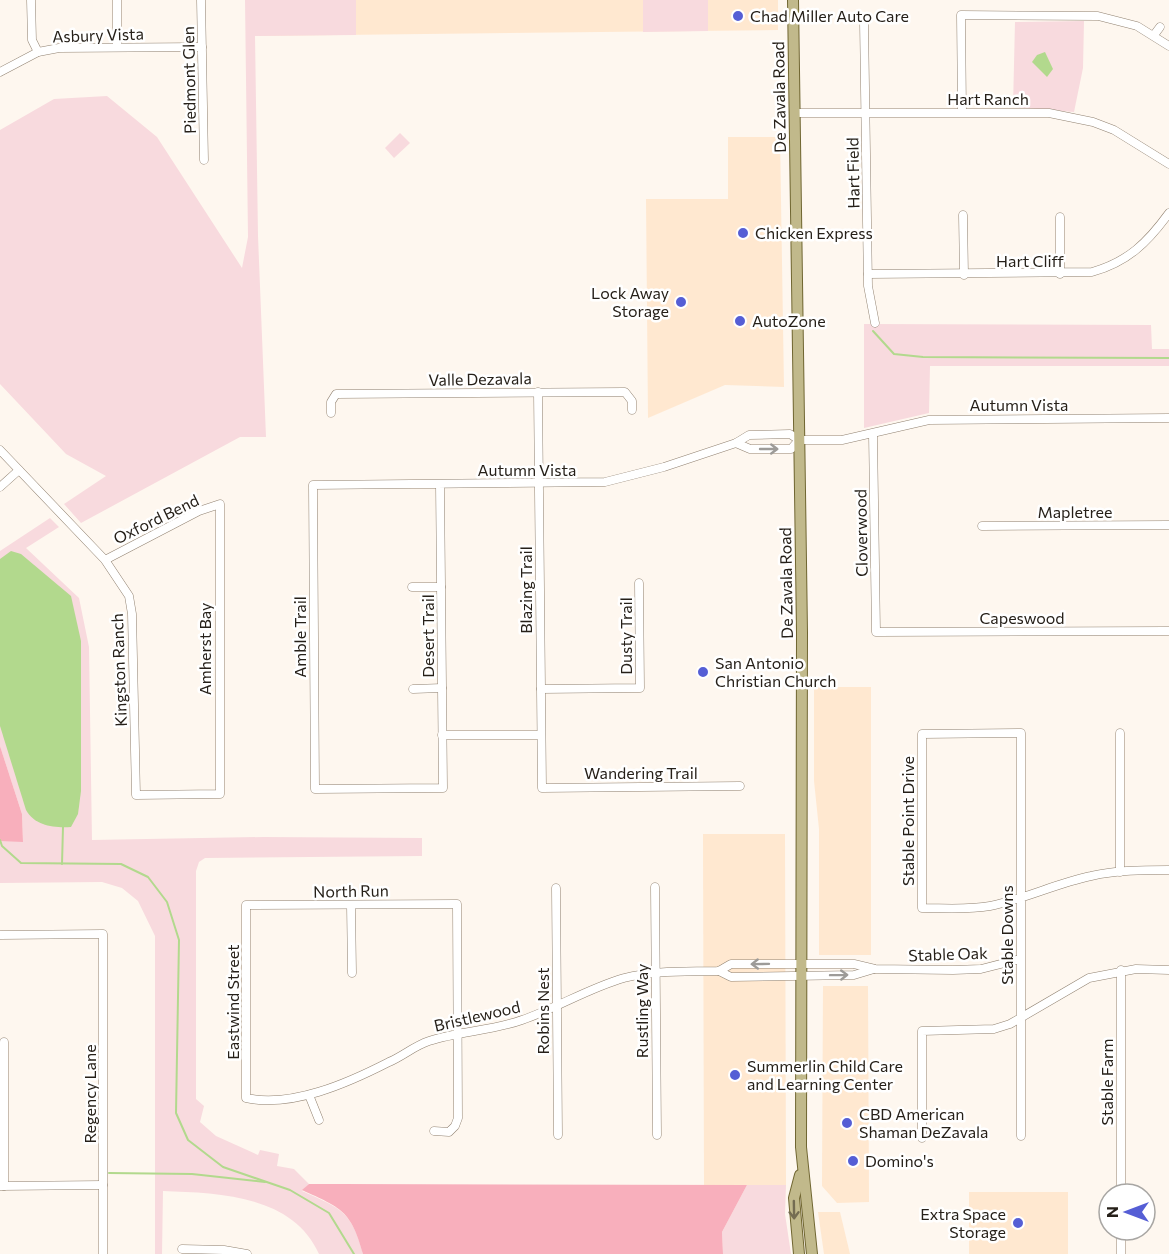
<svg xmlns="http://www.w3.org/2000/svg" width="1169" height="1254" font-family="Commissioner,sans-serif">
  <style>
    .built { fill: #ffe8d0 }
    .green { fill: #f8dade }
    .forest { fill: #f8afbc }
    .water { fill: #b2d98d }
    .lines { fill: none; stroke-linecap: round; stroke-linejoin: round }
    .stream { stroke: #b2d98d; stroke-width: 2 }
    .minor-casing { stroke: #918271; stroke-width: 9 }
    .major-casing { stroke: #706631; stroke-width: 12 }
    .minor { stroke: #fff; stroke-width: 8 }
    .major { stroke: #c1b98b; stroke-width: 10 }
    .oneway { stroke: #9d9b98 }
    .oneway2 { stroke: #746c52 }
    .poi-dot { fill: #555ed5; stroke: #fff; stroke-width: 2 }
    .labels { text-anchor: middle; stroke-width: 5; stroke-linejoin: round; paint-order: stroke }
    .poi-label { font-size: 16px; fill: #262019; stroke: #fff; text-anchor: start }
    .street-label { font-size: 16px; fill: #262019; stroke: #fff }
  </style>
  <rect width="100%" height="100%" fill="#fef7ef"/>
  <g class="built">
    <polygon points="255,0 778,0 778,30 255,36"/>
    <polygon points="728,137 780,137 784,387 725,385 648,418 646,199 728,199"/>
    <polygon points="814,687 871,687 871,955 819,955 819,829 814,781"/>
    <polygon points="703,834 785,834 786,1185 704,1185"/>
    <polygon points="823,986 868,986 869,1202 837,1203 822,1186"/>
    <rect x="969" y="1192" width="99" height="62"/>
    <polygon points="818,1212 840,1212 850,1254 824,1254"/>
  </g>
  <g class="green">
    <polygon points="245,0 356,0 356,35 255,36 258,236 266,437 240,437 81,523 64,504 106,476 66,454 0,384 0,130 54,99 107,96 157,137 242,268 248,237"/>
    <polygon points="643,0 708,0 708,31 643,32"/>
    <polygon points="1084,21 1083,68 1074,112 1013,107 1015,22"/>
    <polygon points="400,133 410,143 394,158 385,148"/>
    <polygon points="864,324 1151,325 1152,349 1169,349 1169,366 930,366 929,413 864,428"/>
    <path d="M50,518l9,9 -33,21 53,50 10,49 3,193 171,-3 159,1v18l-217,2 -6,4 -3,9v228l8,7 -4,16 16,14 42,19 2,-5 19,4 -2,12 17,3 15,15 -7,7c38,17 50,20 61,63h-44c-26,-59 -100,-61 -156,-63l-1,63h-7v-318l-17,-35 -16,-13 -20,-6 -102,1v-42h23l-1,-27 -22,-68v-195z"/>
    <polygon points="747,1185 786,1185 785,1214 791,1254 723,1254 722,1232"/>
  </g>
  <g class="forest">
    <polygon points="0,746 22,814 23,842 0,841"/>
    <path d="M309,1184h30l408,1 -25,47 1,22h-360c-12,-44 -22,-46 -61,-64z"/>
  </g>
  <g class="water">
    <polygon points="1045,52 1053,69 1047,77 1032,62 1037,55"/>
    <path d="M11,551l10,3 50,42 10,45v150l-3,23 -7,13c-17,1 -36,-1 -45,-17l-26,-84v-167z"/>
  </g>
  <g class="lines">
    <g class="stream">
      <polyline points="873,331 894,354 923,357 1169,358"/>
      <polyline points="0,840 2,846 21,863 121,864 148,877 167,902 179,940 176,1113 188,1140 223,1167 290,1190 329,1213 354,1254"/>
      <polyline points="62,864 63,827"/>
      <polyline points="109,1173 192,1174 265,1182"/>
    </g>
    <g class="minor-casing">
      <g id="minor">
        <polyline points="31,0 32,40 38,52"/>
        <polyline points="117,0 117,47"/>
        <polyline points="201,0 204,160"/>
        <polyline points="864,22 868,286 875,323"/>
        <polyline points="1154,35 1160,27"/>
        <polyline points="0,72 38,52 59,48 202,47"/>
        <polyline points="962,112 961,15 1098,16 1137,26 1169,46"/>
        <polyline points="794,113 1049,113 1093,122 1114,130 1169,164"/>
        <polyline points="963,215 964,275"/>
        <polyline points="1060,217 1060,274"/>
        <path d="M868,274l224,-2c36,-10 56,-30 77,-59"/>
        <polyline points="538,392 542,788 740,786"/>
        <polyline points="331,413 331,402 336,394 625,392 632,401 632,410"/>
        <polyline points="873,434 876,632 1169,631"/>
        <polyline points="736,443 750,449 791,449 799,440"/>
        <polyline points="0,450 105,560 129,596 132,614 136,795 220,794 220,504 199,511 105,560"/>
        <polyline points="440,484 443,788 315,789 313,485 605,482 664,467 736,443 749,435 790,434 799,440 842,440 929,420 1169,418"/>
        <polyline points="0,487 19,470"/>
        <polyline points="982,526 1169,525"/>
        <polyline points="412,587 441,587"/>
        <polyline points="413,689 442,688"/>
        <polyline points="541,689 640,688 639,583"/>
        <polyline points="1120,733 1120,872"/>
        <polyline points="442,735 541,735"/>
        <polyline points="655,887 657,1135"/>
        <polyline points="556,888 558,1135"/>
        <polyline points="351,905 352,973"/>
        <polyline points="0,935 103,934 103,1254"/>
        <polyline points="1121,970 1121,1194"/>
        <polyline points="719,971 731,977 854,975 874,969"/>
        <polyline points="4,1042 4,1186"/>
        <polyline points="309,1095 319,1120"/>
        <path d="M434,1131l15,1 6,-6 3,-8 -1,-214 -211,1v193c46,10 102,-15 143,-36 14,-6 25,-16 40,-21 30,-10 63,-10 93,-21 35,-12 67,-32 102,-42 31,-8 63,-6 95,-7l12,-7h123l21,5 78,1 28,-1 39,-10"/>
        <path d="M1021,1136v-403l-99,1v174c22,0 46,2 68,-2 35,-7 67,-23 101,-30 26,-6 52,-6 78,-6"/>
        <polyline points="922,1138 922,1031 994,1029 1010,1024 1089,978 1136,969 1169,970"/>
        <polyline points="1,1186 103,1185"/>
        <polyline points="1121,1230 1121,1254"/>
        <polyline points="182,1249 224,1250 247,1254"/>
      </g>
    </g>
    <g class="major-casing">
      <g id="major">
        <polyline points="793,0 802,632 801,1147 812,1254"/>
        <polyline points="799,1254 794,1198 800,1175"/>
      </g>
    </g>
    <use href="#minor" class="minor"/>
    <use href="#major" class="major"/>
  </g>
  <defs><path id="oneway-shaft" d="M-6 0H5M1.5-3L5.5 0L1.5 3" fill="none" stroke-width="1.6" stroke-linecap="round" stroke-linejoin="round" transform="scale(1.5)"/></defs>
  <g class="oneway">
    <use href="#oneway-shaft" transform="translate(769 449)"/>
    <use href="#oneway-shaft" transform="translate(760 964) rotate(179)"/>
    <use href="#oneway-shaft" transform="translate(839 975) rotate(-1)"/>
  </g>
  <use class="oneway2" href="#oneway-shaft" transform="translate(794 1210) rotate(89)"/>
  <g class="poi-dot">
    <circle cx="738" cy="16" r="6"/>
    <circle cx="743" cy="233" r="6"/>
    <circle cx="681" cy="302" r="6"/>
    <circle cx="740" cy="321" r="6"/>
    <circle cx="703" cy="672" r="6"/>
    <circle cx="735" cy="1075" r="6"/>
    <circle cx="847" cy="1123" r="6"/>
    <circle cx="853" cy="1161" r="6"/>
    <circle cx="1018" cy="1223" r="6"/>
  </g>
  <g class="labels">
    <g class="poi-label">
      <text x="750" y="22">Chad Miller Auto Care</text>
      <text x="755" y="239">Chicken Express</text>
      <text x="669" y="299" text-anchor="end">Lock Away<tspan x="669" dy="18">Storage</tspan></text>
      <text x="752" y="327">AutoZone</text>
      <text x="715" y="669">San Antonio<tspan x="715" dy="18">Christian Church</tspan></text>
      <text x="747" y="1072">Summerlin Child Care<tspan x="747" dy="18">and Learning Center</tspan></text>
      <text x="859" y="1120">CBD American<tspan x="859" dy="18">Shaman DeZavala</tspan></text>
      <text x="865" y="1167">Domino's</text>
      <text x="1006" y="1220" text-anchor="end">Extra Space<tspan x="1006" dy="18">Storage</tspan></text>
    </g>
    <g class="street-label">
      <text transform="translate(98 35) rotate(-2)" y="6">Asbury Vista</text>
      <text transform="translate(189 80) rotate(-91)" y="6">Piedmont Glen</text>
      <text transform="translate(779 97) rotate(-91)" y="6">De Zavala Road</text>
      <text x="988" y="105">Hart Ranch</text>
      <text transform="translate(853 173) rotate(-91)" y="6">Hart Field</text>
      <text x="1030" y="267">Hart Cliff</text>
      <text transform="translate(480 379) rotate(-1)" y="6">Valle Dezavala</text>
      <text x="1019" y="411">Autumn Vista</text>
      <text x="527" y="476">Autumn Vista</text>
      <text x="1075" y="518">Mapletree</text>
      <text transform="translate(156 519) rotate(-26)" y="6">Oxford Bend</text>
      <text transform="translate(861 533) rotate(-91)" y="6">Cloverwood</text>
      <text transform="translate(786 583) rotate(-91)" y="6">De Zavala Road</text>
      <text transform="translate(526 590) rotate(-90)" y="6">Blazing Trail</text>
      <text x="1022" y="624">Capeswood</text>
      <text transform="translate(428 636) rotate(-90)" y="6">Desert Trail</text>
      <text transform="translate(626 636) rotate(-90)" y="6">Dusty Trail</text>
      <text transform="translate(300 637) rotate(-90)" y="6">Amble Trail</text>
      <text transform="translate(205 649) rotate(-90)" y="6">Amherst Bay</text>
      <text transform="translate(119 670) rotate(-92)" y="6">Kingston Ranch</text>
      <text x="641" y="779">Wandering Trail</text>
      <text transform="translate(908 821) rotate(-90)" y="6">Stable Point Drive</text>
      <text transform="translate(351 891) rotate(-1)" y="6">North Run</text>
      <text transform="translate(1007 935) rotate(-90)" y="6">Stable Downs</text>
      <text transform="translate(948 954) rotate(-2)" y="6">Stable Oak</text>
      <text transform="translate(233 1002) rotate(-90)" y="6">Eastwind Street</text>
      <text transform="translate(543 1011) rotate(-90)" y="6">Robins Nest</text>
      <text transform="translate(642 1011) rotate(-90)" y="6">Rustling Way</text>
      <text transform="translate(477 1016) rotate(-13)" y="6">Bristlewood</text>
      <text transform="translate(1107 1082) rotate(-90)" y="6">Stable Farm</text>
      <text transform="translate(90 1094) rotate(-90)" y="6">Regency Lane</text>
    </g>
  </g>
  <g transform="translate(1127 1212) rotate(270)"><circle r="28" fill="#ffffff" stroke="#a8a6a3" stroke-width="1.5"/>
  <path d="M0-4.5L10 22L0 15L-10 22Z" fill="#555ed5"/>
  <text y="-9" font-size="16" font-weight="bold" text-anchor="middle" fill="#262019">N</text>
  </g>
</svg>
